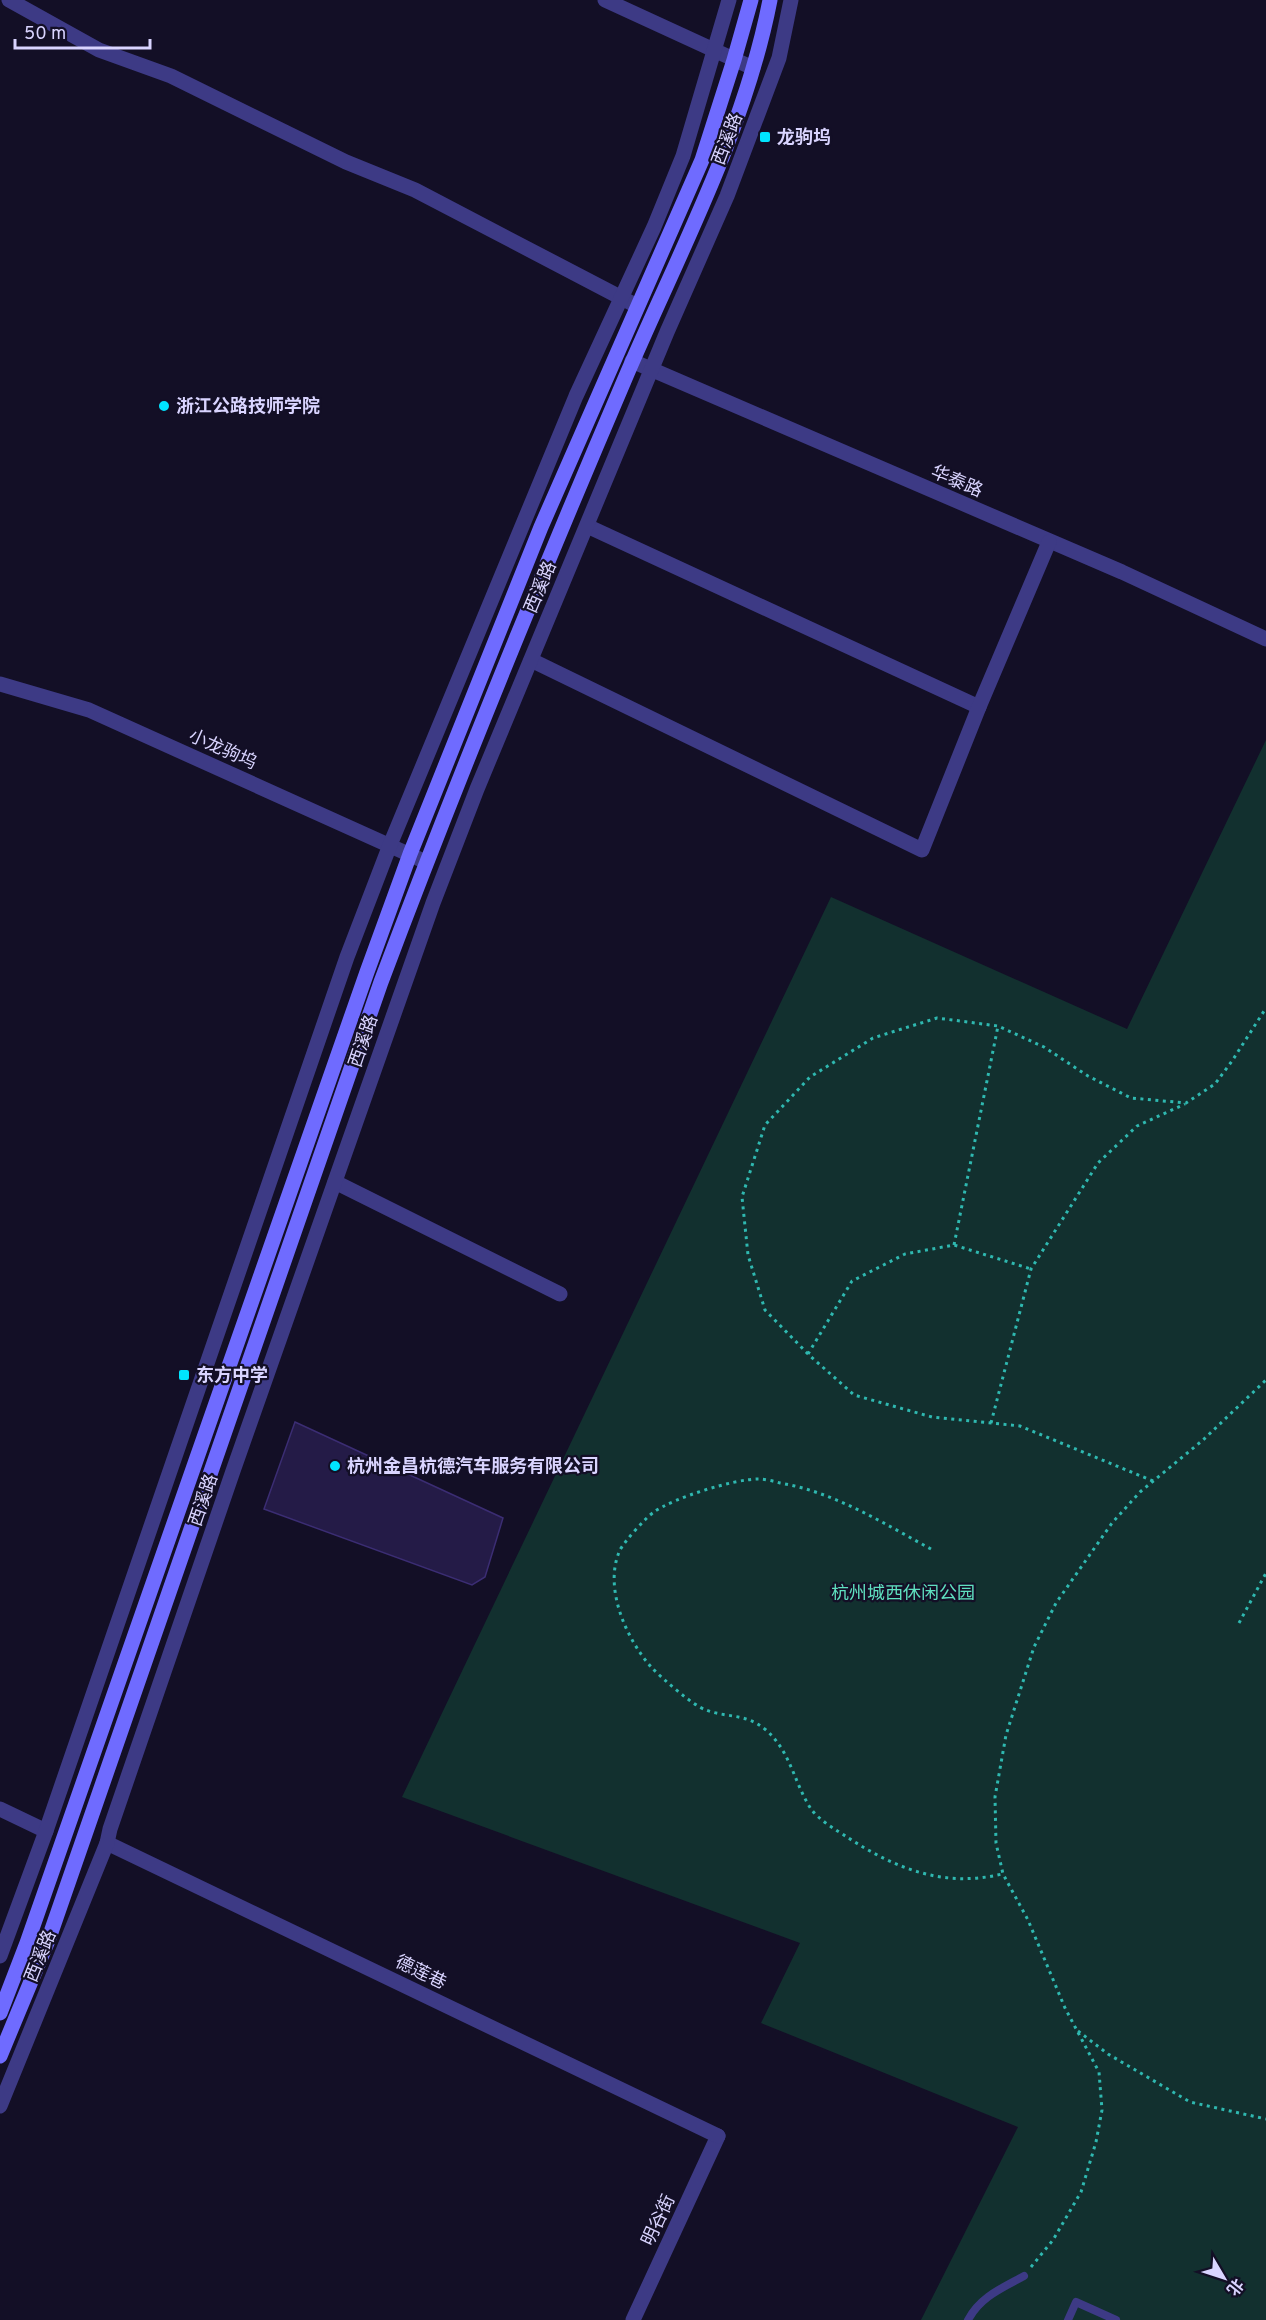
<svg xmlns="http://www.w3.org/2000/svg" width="1266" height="2320" font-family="Overpass,'Noto Sans SC',sans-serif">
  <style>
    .green { fill: #12302f }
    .building { fill: #241b47; stroke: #3b2d73; stroke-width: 1.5 }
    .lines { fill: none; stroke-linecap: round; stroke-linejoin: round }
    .path { stroke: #2fb8b0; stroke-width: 3; stroke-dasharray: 3 4.5; stroke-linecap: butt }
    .service { stroke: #3d3a85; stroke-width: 8 }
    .minor { stroke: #3d3a85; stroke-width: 15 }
    .tertiary { stroke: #3d3a85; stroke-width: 15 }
    .secondary { stroke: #6f6bff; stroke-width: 15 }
    .poi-dot { fill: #00e5ff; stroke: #130f26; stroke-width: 2 }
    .labels { text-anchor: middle; stroke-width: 4.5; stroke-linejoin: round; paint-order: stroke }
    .poi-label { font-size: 18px; font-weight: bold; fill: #d9d4ff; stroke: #130f26; text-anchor: start }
    .street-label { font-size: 18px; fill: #d9d4ff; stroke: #130f26 }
    .park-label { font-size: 18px; fill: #5fe0c0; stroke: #130f26 }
  </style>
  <rect width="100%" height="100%" fill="#130f26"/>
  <polygon class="green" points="1266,740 1266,2320 921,2320 1018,2127 761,2023 800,1943 402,1797 831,897 1127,1029"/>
  <polygon class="building" points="295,1422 503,1518 485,1577 472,1585 264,1509"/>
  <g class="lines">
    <g class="path">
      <polyline points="954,1245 998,1026"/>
      <polyline points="808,1354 852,1281 905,1254 954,1245 1031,1269"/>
      <polyline points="991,1423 1031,1269 1098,1163 1137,1126 1185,1104"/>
      <polyline points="1153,1481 1020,1426 932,1417 854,1395 808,1354 765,1310 748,1255 742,1197 765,1125 810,1077 873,1038 937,1018 998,1026 1044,1047 1088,1076 1131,1098 1186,1103 1215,1084 1232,1061 1266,1008"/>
      <path d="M931,1549c-48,-26 -97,-57 -151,-66 -7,-2 -15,-4 -22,-4 -24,0 -85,19 -104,33 -8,5 -30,30 -34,38 -17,37 6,89 32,118 11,11 40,37 54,42 21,8 40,3 60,20 25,22 28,53 45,79 8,11 25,21 36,28 49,32 97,51 155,37"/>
      <polyline points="1239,1623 1266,1573"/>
      <polyline points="1078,2031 1108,2054 1190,2102 1266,2119"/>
      <polyline points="1031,2267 1053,2240 1081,2192 1096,2142 1102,2110 1099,2072 1065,2008 1028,1920 1003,1874 996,1843 995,1797 1006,1735 1034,1647 1056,1603 1112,1523 1140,1492 1203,1440 1266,1380"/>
    </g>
    <g class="service">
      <path d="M968,2320c12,-23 34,-32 56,-44"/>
      <polyline points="1068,2320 1076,2302 1116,2320"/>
    </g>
    <g class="minor">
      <polyline points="9,0 99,50 171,76 346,162 415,190 637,306"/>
      <polyline points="605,0 753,68"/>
      <polyline points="632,361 1122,572 1266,639"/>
      <polyline points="587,526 979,707"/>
      <polyline points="531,660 922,850 979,707 1049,542"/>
      <polyline points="0,684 89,710 426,862"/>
      <polyline points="335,1182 560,1294"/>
      <polyline points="0,1809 46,1831"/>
      <polyline points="633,2320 718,2136"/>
    </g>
    <g class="tertiary">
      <polyline points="107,1843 718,2136"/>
      <polyline points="0,1956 46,1831 347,957 390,845 576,396 654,227 683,156 729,0"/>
      <polyline points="0,2106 107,1843 110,1829 233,1471 433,903 477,789 667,332 727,196 779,58 791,0"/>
    </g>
    <g class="secondary">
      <polyline points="0,2013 27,1943 367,972 410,854 541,527 702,160 734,60 751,0"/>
      <path d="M0,2056l49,-118 332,-956c76,-202 158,-402 243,-601 53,-125 120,-247 146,-381"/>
    </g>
  </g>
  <g class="poi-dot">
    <rect x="759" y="131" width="12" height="12" rx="3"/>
    <circle cx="164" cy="406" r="6"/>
    <rect x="178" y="1369" width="12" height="12" rx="3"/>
    <circle cx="335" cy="1466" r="6"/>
  </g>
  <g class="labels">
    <g class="poi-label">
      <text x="777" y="143">龙驹坞</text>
      <text x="176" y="412">浙江公路技师学院</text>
      <text x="196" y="1381">东方中学</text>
      <text x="347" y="1472">杭州金昌杭德汽车服务有限公司</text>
    </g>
    <g class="street-label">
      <text transform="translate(727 139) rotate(-69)" y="6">西溪路</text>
      <text transform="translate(957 481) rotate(23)" y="6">华泰路</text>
      <text transform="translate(540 587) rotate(-67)" y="6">西溪路</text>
      <text transform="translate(223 749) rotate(24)" y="6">小龙驹坞</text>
      <text transform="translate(363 1041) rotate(-71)" y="6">西溪路</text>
      <text transform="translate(203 1500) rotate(-71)" y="6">西溪路</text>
      <text transform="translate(40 1956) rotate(-68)" y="6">西溪路</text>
      <text transform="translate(421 1972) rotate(26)" y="6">德莲巷</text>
      <text transform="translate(658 2220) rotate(-65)" y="6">明谷街</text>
    </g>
    <g class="park-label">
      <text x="903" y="1599">杭州城西休闲公园</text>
    </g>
  </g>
  <g transform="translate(1224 2278) rotate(129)" stroke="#130f26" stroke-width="4.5" paint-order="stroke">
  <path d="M0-4.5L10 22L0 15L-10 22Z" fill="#d9d4ff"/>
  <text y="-9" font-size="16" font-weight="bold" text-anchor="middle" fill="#d9d4ff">北</text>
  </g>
  <path d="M15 39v9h135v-9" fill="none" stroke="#d9d4ff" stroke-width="3"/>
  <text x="24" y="39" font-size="18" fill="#d9d4ff" stroke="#130f26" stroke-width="4.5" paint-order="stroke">50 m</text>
</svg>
